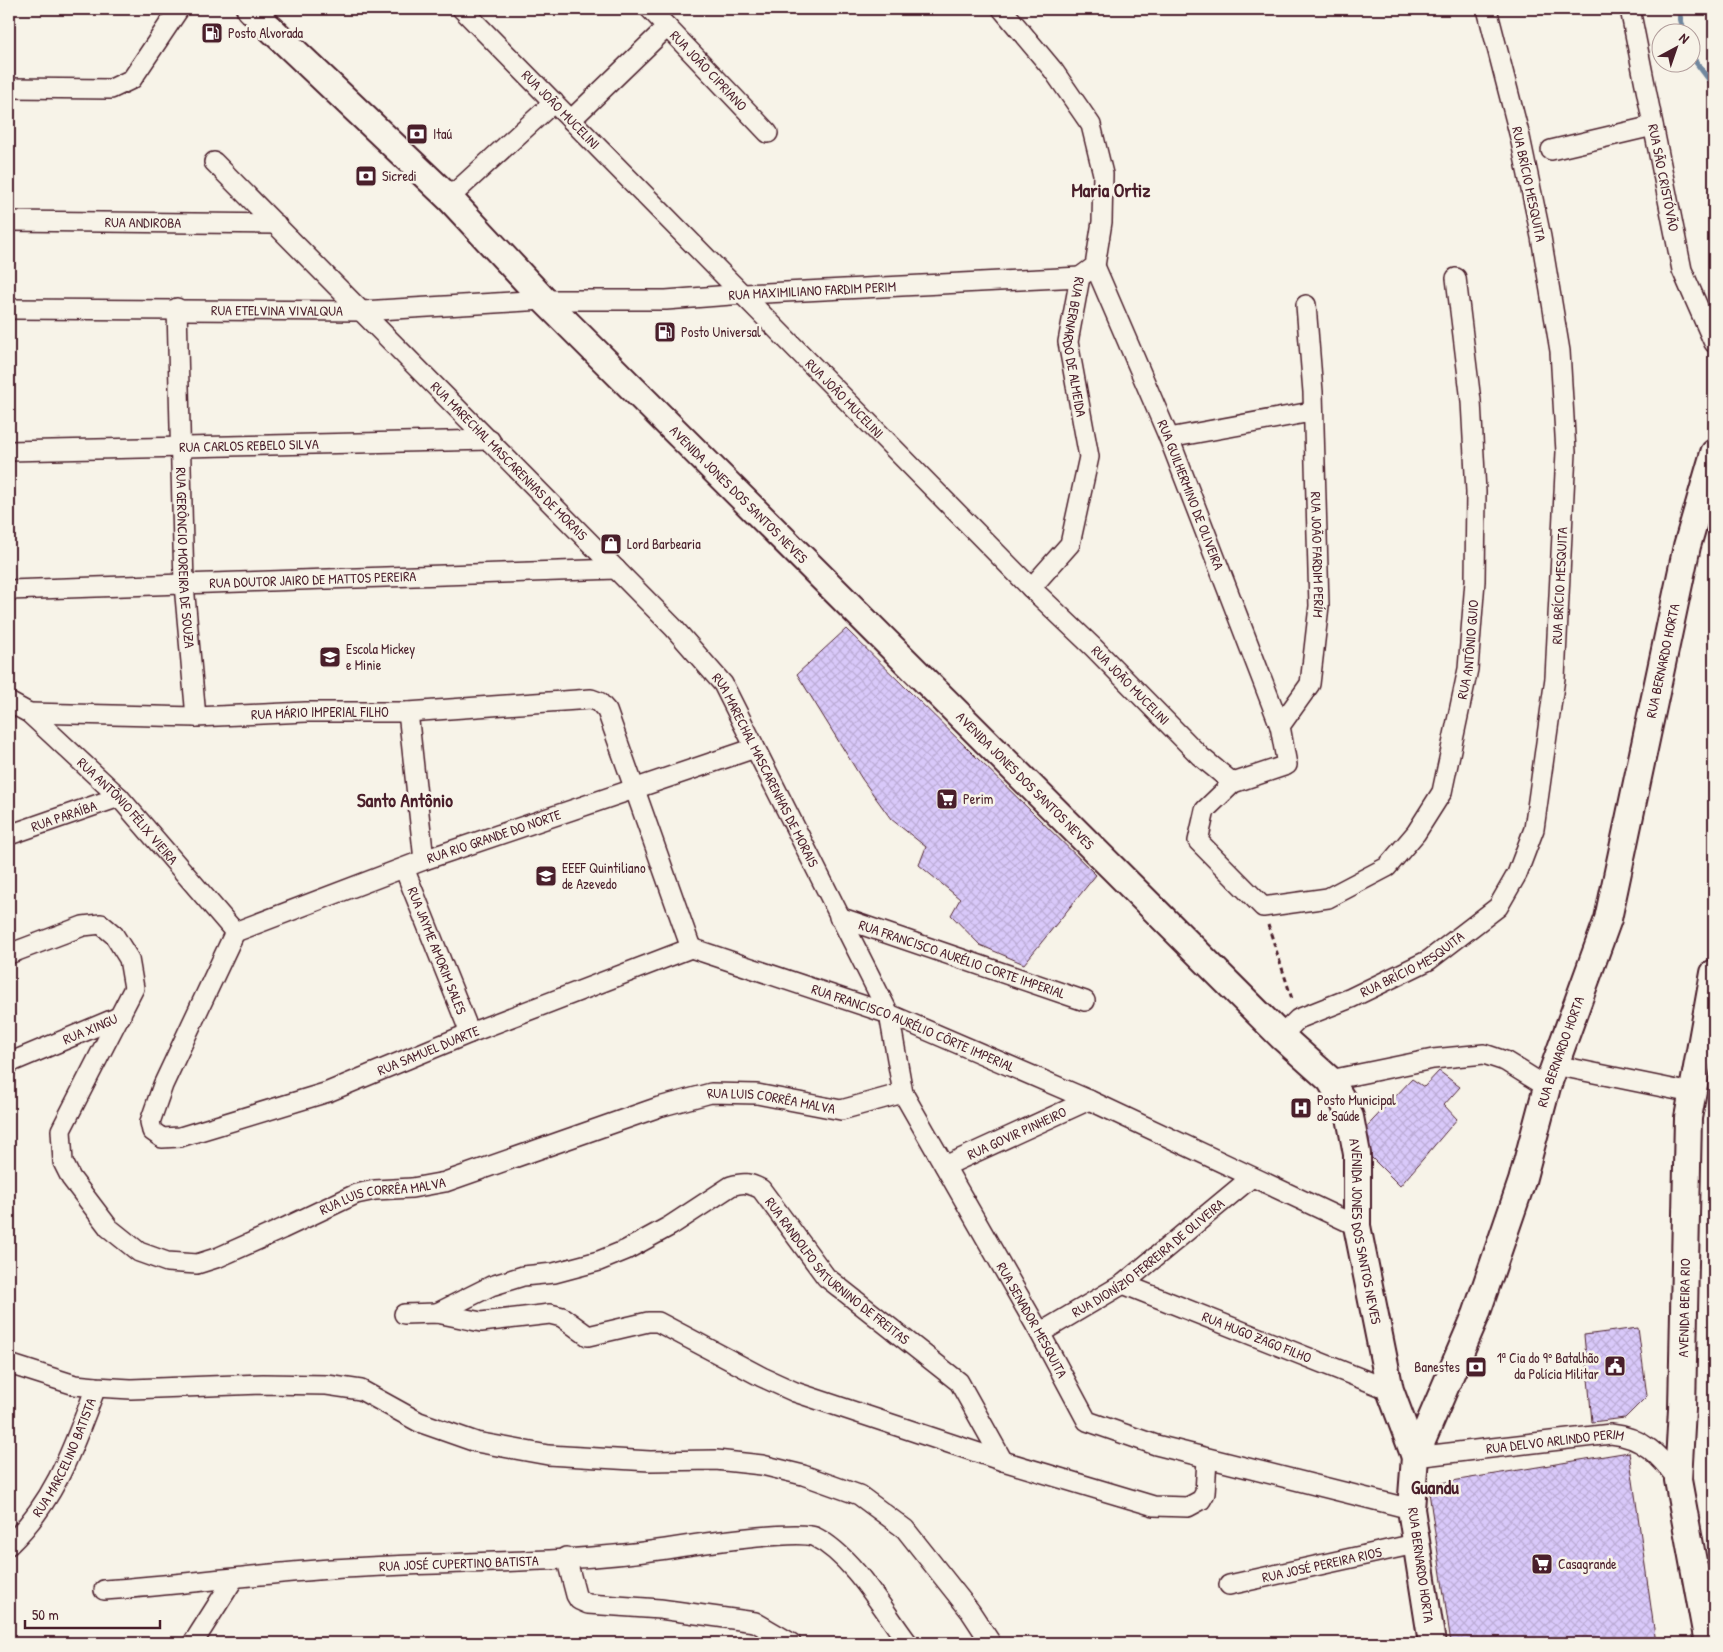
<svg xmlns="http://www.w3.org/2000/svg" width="1723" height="1652" font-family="'Patrick Hand',sans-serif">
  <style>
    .water { fill: url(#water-ripples); stroke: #70879e }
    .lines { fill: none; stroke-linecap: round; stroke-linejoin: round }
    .stream { stroke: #70879e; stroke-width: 5.5 }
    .building { fill: url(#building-cross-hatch); stroke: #4a1f2b }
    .street-casing { stroke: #4a1f2b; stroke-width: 22 }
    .secondary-casing { stroke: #4a1f2b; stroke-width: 30 }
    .path { stroke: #4a1f2b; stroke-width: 3; stroke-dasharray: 5 4; stroke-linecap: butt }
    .street { stroke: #f7f3e8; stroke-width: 19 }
    .secondary { stroke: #f7f3e8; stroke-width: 26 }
    .labels { text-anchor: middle; stroke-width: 5; stroke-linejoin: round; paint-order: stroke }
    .poi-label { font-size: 14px; fill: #4a1f2b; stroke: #f7f3e8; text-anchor: start }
    .street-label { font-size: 14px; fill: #4a1f2b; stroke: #f7f3e8 }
    .district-label { font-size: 19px; font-weight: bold; fill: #4a1f2b; stroke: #f7f3e8 }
  </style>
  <defs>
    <pattern id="water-ripples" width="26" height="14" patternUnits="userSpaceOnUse" patternTransform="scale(1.25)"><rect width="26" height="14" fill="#89ccea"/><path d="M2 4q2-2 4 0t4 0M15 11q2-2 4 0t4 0" fill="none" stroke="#78afc9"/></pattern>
    <pattern id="building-cross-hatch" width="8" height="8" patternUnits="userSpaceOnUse" patternTransform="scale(1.25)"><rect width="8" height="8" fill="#d9c9fa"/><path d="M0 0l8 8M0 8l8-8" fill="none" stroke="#bcacd6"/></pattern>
  </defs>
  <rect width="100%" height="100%" fill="#f7f3e8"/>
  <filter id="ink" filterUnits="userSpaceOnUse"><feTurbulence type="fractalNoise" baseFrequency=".02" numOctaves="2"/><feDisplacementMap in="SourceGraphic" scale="10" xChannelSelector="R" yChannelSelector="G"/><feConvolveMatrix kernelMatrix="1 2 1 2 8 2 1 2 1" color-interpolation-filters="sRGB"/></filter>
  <g filter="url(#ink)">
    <polygon class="water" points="1714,1269 1714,1473 1710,1359"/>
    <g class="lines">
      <g class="stream">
        <polyline points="1678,9 1684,32"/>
        <polyline points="1690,54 1714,86"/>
      </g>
    </g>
    <g class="building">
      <polygon points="846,629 1096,875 1024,964 980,945 951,915 960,899 919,865 926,847 891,819 862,779 797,674"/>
      <polygon points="1439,1071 1460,1087 1444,1105 1457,1119 1400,1186 1354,1140 1412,1079 1424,1087"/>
      <polygon points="1638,1328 1647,1396 1625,1418 1592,1422 1584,1335"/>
      <polygon points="1629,1452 1656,1643 1451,1643 1428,1485"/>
    </g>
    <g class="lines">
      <g class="street-casing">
        <g id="street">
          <path id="s1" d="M462,9l569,579 62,59 107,109 33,27"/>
          <path id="s2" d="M650,9l118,124"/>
          <path id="s3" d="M1002,9l51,61 38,55 12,49 -1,48 -7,44 -15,11 -12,65 21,115 -19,87 -39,44"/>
          <path id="s4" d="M1630,9l52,261 32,73"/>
          <polyline points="9,88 111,89 132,79 179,9"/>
          <polyline points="571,120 667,27"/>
          <polyline points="1551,150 1653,126"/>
          <path id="s5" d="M214,162l459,465 50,57 166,330 14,79 137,240 47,88 69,24 255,64"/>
          <polyline points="449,198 554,102"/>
          <path id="s6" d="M9,221l267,3"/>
          <path id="s7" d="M1095,266l74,172 111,288"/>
          <path id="s8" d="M1306,305l7,87 6,214 -9,78 -30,42 7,39 -54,18 -28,27 -7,31 65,66 65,-9 59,-31 29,-34 26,-41 26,-123 7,-88 1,-89 -5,-91 -15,-123"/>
          <path id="s9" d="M177,308l7,277 12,132"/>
          <path id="s10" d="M9,309l353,2 182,-11h122l78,-6 336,-17"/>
          <polyline points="1169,438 1311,412"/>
          <path id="s11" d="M9,451l481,-11"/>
          <path id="s12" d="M9,590l607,-21"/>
          <path id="s13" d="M9,702l20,11 90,84 116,135"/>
          <polyline points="408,712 424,860"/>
          <path id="s14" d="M29,713l167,4 110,-5h102l183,-13 8,3 8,9 84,237"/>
          <path id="s15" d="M9,835l110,-38"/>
          <path id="s16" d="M404,868l66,165"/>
          <path id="s17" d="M839,917l246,84"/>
          <path id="s18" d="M235,932l-72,153 -13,37 2,9 10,7 18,-1 148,-45 142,-59 221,-85"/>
          <path id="s19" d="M235,932l189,-72 331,-112"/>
          <path id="s20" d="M691,948l198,66 200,86 268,126"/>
          <path id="s21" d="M9,954l74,-28 18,-2 13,11 15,24 5,29 -73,142 2,32 8,16 38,50 30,24 28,10 30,2 22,-7 63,-28 74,-35 19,-4 37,-2 33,-6 214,-75 52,-14 46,1 84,16 62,-17"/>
          <path id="s22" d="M1281,1036l17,-17 53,-21 78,-38 69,-53 19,-33 17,-45 21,-151 11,-226 -6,-101 -19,-114 -21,-100 -33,-128"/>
          <path id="s23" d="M9,1063l112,-47"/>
          <polyline points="1555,1065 1692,1093"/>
          <polyline points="1330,1080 1433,1059 1484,1054 1505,1061 1547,1087"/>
          <path id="s24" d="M945,1166l144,-66"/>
          <path id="s25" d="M1123,1284l267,106"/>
          <path id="s26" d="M437,1313l54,-27 32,-10 31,-3 45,-12 27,-11 44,-24 61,-40c13,-4 18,-3 30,3l65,88 133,105 44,79"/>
          <polyline points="404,1314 437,1313 481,1322 550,1314 562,1317 588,1336 648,1322 658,1322 762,1377 795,1392 1003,1461 1154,1506 1188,1507 1201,1500 1205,1493 1207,1459"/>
          <path id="s27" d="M1040,1333l83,-49 129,-107"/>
          <polyline points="9,1364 75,1385 96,1387 131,1389 263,1384 327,1385 361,1390 419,1422 476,1442 548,1455 650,1461 716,1460 762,1465 803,1475 859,1495 905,1529 970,1611 991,1643"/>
          <path id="s28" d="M1415,1457l196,-23c32,3 48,21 67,46"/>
          <path id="s29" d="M9,1545c47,-45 64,-98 87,-158"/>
          <polyline points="566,1557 576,1595 579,1600 588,1604 660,1609 755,1622 791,1643"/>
          <path id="s30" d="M1229,1585l186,-41"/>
          <path id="s31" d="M104,1590c76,-5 151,-16 227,-21 111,-8 225,-4 335,-20 24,-4 132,-20 149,-12 38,19 68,73 93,106"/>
          <polyline points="193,1643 233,1580"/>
        </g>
      </g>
      <g class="secondary-casing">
        <g id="secondary">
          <path id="s32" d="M250,9l199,189 95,102 737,736 49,44 14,23 6,14 7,37v72l33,164 25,67"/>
          <path id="s33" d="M1432,1643l-21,-134 4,-52 61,-142 46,-134 25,-94 61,-168 79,-373 27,-93"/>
          <path id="s34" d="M1708,1643l-30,-163 4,-71 6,-291 26,-145"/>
        </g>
      </g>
      <polyline class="path" points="1268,925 1293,1002"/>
      <use href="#street" class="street"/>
      <use href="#secondary" class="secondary"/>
    </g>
  </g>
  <defs>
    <g id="fuel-square" transform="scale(1.125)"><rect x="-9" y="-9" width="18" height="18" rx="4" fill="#4a1f2b" stroke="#f7f3e8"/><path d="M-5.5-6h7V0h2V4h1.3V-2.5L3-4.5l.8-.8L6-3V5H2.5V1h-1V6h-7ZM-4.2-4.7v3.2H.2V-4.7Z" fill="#fff"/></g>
    <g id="bank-square" transform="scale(1.125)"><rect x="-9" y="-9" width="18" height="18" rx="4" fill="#4a1f2b" stroke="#f7f3e8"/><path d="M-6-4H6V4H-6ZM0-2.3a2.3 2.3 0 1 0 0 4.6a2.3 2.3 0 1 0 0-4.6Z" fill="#fff"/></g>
    <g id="shop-square" transform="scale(1.125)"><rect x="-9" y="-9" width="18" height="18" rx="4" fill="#4a1f2b" stroke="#f7f3e8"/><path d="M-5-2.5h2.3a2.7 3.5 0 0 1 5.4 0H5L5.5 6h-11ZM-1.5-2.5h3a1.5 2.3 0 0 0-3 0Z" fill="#fff"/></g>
    <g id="school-square" transform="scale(1.125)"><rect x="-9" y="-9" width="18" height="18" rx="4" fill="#4a1f2b" stroke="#f7f3e8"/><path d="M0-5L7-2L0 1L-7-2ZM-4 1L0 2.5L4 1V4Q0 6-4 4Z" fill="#fff"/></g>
    <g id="supermarket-square" transform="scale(1.125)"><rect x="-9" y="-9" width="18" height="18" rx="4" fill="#4a1f2b" stroke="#f7f3e8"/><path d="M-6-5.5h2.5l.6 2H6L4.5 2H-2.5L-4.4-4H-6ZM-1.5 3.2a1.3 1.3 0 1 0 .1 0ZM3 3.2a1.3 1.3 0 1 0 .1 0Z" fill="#fff"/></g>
    <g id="hospital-square" transform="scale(1.125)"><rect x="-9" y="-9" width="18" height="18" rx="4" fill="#4a1f2b" stroke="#f7f3e8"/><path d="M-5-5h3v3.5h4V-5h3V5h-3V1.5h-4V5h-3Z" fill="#fff"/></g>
    <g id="civic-square" transform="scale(1.125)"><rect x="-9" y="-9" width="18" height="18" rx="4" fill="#4a1f2b" stroke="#f7f3e8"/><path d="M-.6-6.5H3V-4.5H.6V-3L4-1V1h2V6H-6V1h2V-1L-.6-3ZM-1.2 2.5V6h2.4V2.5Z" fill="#fff"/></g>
  </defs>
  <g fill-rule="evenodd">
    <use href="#fuel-square" x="212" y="33"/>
    <use href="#bank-square" x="417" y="134"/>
    <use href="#bank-square" x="366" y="176"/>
    <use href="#fuel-square" x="665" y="332"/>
    <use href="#shop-square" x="611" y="544"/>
    <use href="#school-square" x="330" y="657"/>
    <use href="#supermarket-square" x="947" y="799"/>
    <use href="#school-square" x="546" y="876"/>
    <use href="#hospital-square" x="1301" y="1108"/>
    <use href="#civic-square" x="1615" y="1366"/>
    <use href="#bank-square" x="1476" y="1367"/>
    <use href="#supermarket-square" x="1542" y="1564"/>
  </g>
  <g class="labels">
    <g class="poi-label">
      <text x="228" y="38">Posto Alvorada</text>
      <text x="433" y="139">Itaú</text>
      <text x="382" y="181">Sicredi</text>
      <text x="681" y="337">Posto Universal</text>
      <text x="627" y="549">Lord Barbearia</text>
      <text x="346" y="654">Escola Mickey<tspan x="346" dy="16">e Minie</tspan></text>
      <text x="963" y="804">Perim</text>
      <text x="562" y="873">EEEF Quintiliano<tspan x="562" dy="16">de Azevedo</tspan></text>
      <text x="1317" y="1105">Posto Municipal<tspan x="1317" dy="16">de Saúde</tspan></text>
      <text x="1599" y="1363" text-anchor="end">1ª Cia do 9º Batalhão<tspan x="1599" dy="16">da Polícia Militar</tspan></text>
      <text x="1460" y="1372" text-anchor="end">Banestes</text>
      <text x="1558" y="1569">Casagrande</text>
    </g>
    <g class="street-label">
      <text dy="5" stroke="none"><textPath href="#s2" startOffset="85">RUA JOÃO CIPRIANO</textPath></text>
      <text dy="5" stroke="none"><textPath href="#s1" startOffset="141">RUA JOÃO MUCELINI</textPath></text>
      <text dy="5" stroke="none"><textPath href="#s4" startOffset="172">RUA SÃO CRISTÓVÃO</textPath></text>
      <text transform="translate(1529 184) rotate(78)" y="5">RUA BRÍCIO MESQUITA</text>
      <text dy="5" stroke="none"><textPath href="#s6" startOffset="134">RUA ANDIROBA</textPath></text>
      <text dy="5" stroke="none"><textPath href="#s10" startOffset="804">RUA MAXIMILIANO FARDIM PERIM</textPath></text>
      <text dy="5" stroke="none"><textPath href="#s10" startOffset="268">RUA ETELVINA VIVALQUA</textPath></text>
      <text dy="5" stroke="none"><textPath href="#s3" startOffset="379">RUA BERNARDO DE ALMEIDA</textPath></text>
      <text dy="5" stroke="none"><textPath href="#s1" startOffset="546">RUA JOÃO MUCELINI</textPath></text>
      <text dy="5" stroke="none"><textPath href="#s11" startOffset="240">RUA CARLOS REBELO SILVA</textPath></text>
      <text dy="5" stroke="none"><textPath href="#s5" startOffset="420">RUA MARECHAL MASCARENHAS DE MORAIS</textPath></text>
      <text dy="5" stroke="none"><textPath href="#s32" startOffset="689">AVENIDA JONES DOS SANTOS NEVES</textPath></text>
      <text dy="5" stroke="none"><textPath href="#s7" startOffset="248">RUA GUILHERMINO DE OLIVEIRA</textPath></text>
      <text dy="5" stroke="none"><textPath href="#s8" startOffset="250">RUA JOÃO FARDIM PERÍM</textPath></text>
      <text dy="5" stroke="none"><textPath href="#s9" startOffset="250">RUA GERÔNCIO MOREIRA DE SOUZA</textPath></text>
      <text dy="5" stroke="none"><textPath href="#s12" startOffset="304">RUA DOUTOR JAIRO DE MATTOS PEREIRA</textPath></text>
      <text dy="5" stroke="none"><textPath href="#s22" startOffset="586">RUA BRÍCIO MESQUITA</textPath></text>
      <text dy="5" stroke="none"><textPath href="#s8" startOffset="1062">RUA ANTÔNIO GUIO</textPath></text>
      <text dy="5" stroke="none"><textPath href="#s33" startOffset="1024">RUA BERNARDO HORTA</textPath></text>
      <text dy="5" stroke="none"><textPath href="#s1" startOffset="951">RUA JOÃO MUCELINI</textPath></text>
      <text dy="5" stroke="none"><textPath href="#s14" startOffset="291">RUA MÁRIO IMPERIAL FILHO</textPath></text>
      <text dy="5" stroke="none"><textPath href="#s5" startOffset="825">RUA MARECHAL MASCARENHAS DE MORAIS</textPath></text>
      <text dy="5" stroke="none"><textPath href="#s32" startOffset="1094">AVENIDA JONES DOS SANTOS NEVES</textPath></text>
      <text dy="5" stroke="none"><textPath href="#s13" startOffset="162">RUA ANTÔNIO FÉLIX VIEIRA</textPath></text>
      <text dy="5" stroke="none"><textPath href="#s15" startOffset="58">RUA PARAÍBA</textPath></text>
      <text dy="5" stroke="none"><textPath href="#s19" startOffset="276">RUA RIO GRANDE DO NORTE</textPath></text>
      <text dy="5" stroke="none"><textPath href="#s16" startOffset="89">RUA JAYME AMORIM SALES</textPath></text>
      <text dy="5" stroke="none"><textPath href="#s17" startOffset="130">RUA FRANCISCO AURÉLIO CORTE IMPERIAL</textPath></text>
      <text dy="5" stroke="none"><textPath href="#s22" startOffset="151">RUA BRÍCIO MESQUITA</textPath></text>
      <text dy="5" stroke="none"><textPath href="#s20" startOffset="236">RUA FRANCISCO AURÉLIO CÔRTE IMPERIAL</textPath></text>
      <text dy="5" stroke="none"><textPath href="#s23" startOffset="88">RUA XINGU</textPath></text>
      <text dy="5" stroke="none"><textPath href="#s18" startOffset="511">RUA SAMUEL DUARTE</textPath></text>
      <text dy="5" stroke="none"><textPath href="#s33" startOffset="619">RUA BERNARDO HORTA</textPath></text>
      <text dy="5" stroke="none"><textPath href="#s21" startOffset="1148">RUA LUIS CORRÊA MALVA</textPath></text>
      <text dy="5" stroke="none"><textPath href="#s24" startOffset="79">RUA GOVIR PINHEIRO</textPath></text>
      <text dy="5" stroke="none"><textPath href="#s21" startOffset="742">RUA LUIS CORRÊA MALVA</textPath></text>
      <text dy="5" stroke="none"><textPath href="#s32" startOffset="1679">AVENIDA JONES DOS SANTOS NEVES</textPath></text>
      <text dy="5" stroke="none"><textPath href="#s27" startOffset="132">RUA DIONÍZIO FERREIRA DE OLIVEIRA</textPath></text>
      <text dy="5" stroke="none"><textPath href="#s26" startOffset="468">RUA RANDOLFO SATURNINO DE FREITAS</textPath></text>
      <text dy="5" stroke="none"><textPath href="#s34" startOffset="338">AVENIDA BEIRA RIO</textPath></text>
      <text dy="5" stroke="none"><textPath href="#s5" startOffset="1440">RUA SENADOR MESQUITA</textPath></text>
      <text dy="5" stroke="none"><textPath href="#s25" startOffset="144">RUA HUGO ZAGO FILHO</textPath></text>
      <text dy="5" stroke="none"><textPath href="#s28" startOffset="141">RUA DELVO ARLINDO PERIM</textPath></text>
      <text dy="5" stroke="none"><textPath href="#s29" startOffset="105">RUA MARCELINO BATISTA</textPath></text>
      <text dy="5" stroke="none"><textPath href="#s31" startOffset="356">RUA JOSÉ CUPERTINO BATISTA</textPath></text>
      <text dy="5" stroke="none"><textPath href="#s30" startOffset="95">RUA JOSÉ PEREIRA RIOS</textPath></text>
      <text transform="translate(1421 1565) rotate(82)" y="5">RUA BERNARDO HORTA</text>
    </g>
    <g class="district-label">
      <text x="1111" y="197">Maria Ortiz</text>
      <text x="405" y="807">Santo Antônio</text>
      <text x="1435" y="1494">Guandu</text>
    </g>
  </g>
  <rect width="1723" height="1652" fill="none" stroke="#f7f3e8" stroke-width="30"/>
  <rect x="15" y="15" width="1693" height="1622" fill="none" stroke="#4a1f2b" stroke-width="2" filter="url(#ink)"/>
  <g transform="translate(1676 48) rotate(40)"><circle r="24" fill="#f7f3e8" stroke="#b29e9c"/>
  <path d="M0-4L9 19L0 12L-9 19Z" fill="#4a1f2b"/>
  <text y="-8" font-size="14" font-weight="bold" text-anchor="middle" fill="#4a1f2b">N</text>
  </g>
  <path d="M25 1620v8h135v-8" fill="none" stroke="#4a1f2b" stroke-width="2.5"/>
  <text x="32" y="1620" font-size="15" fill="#4a1f2b" stroke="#f7f3e8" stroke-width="4" paint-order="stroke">50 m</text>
</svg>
